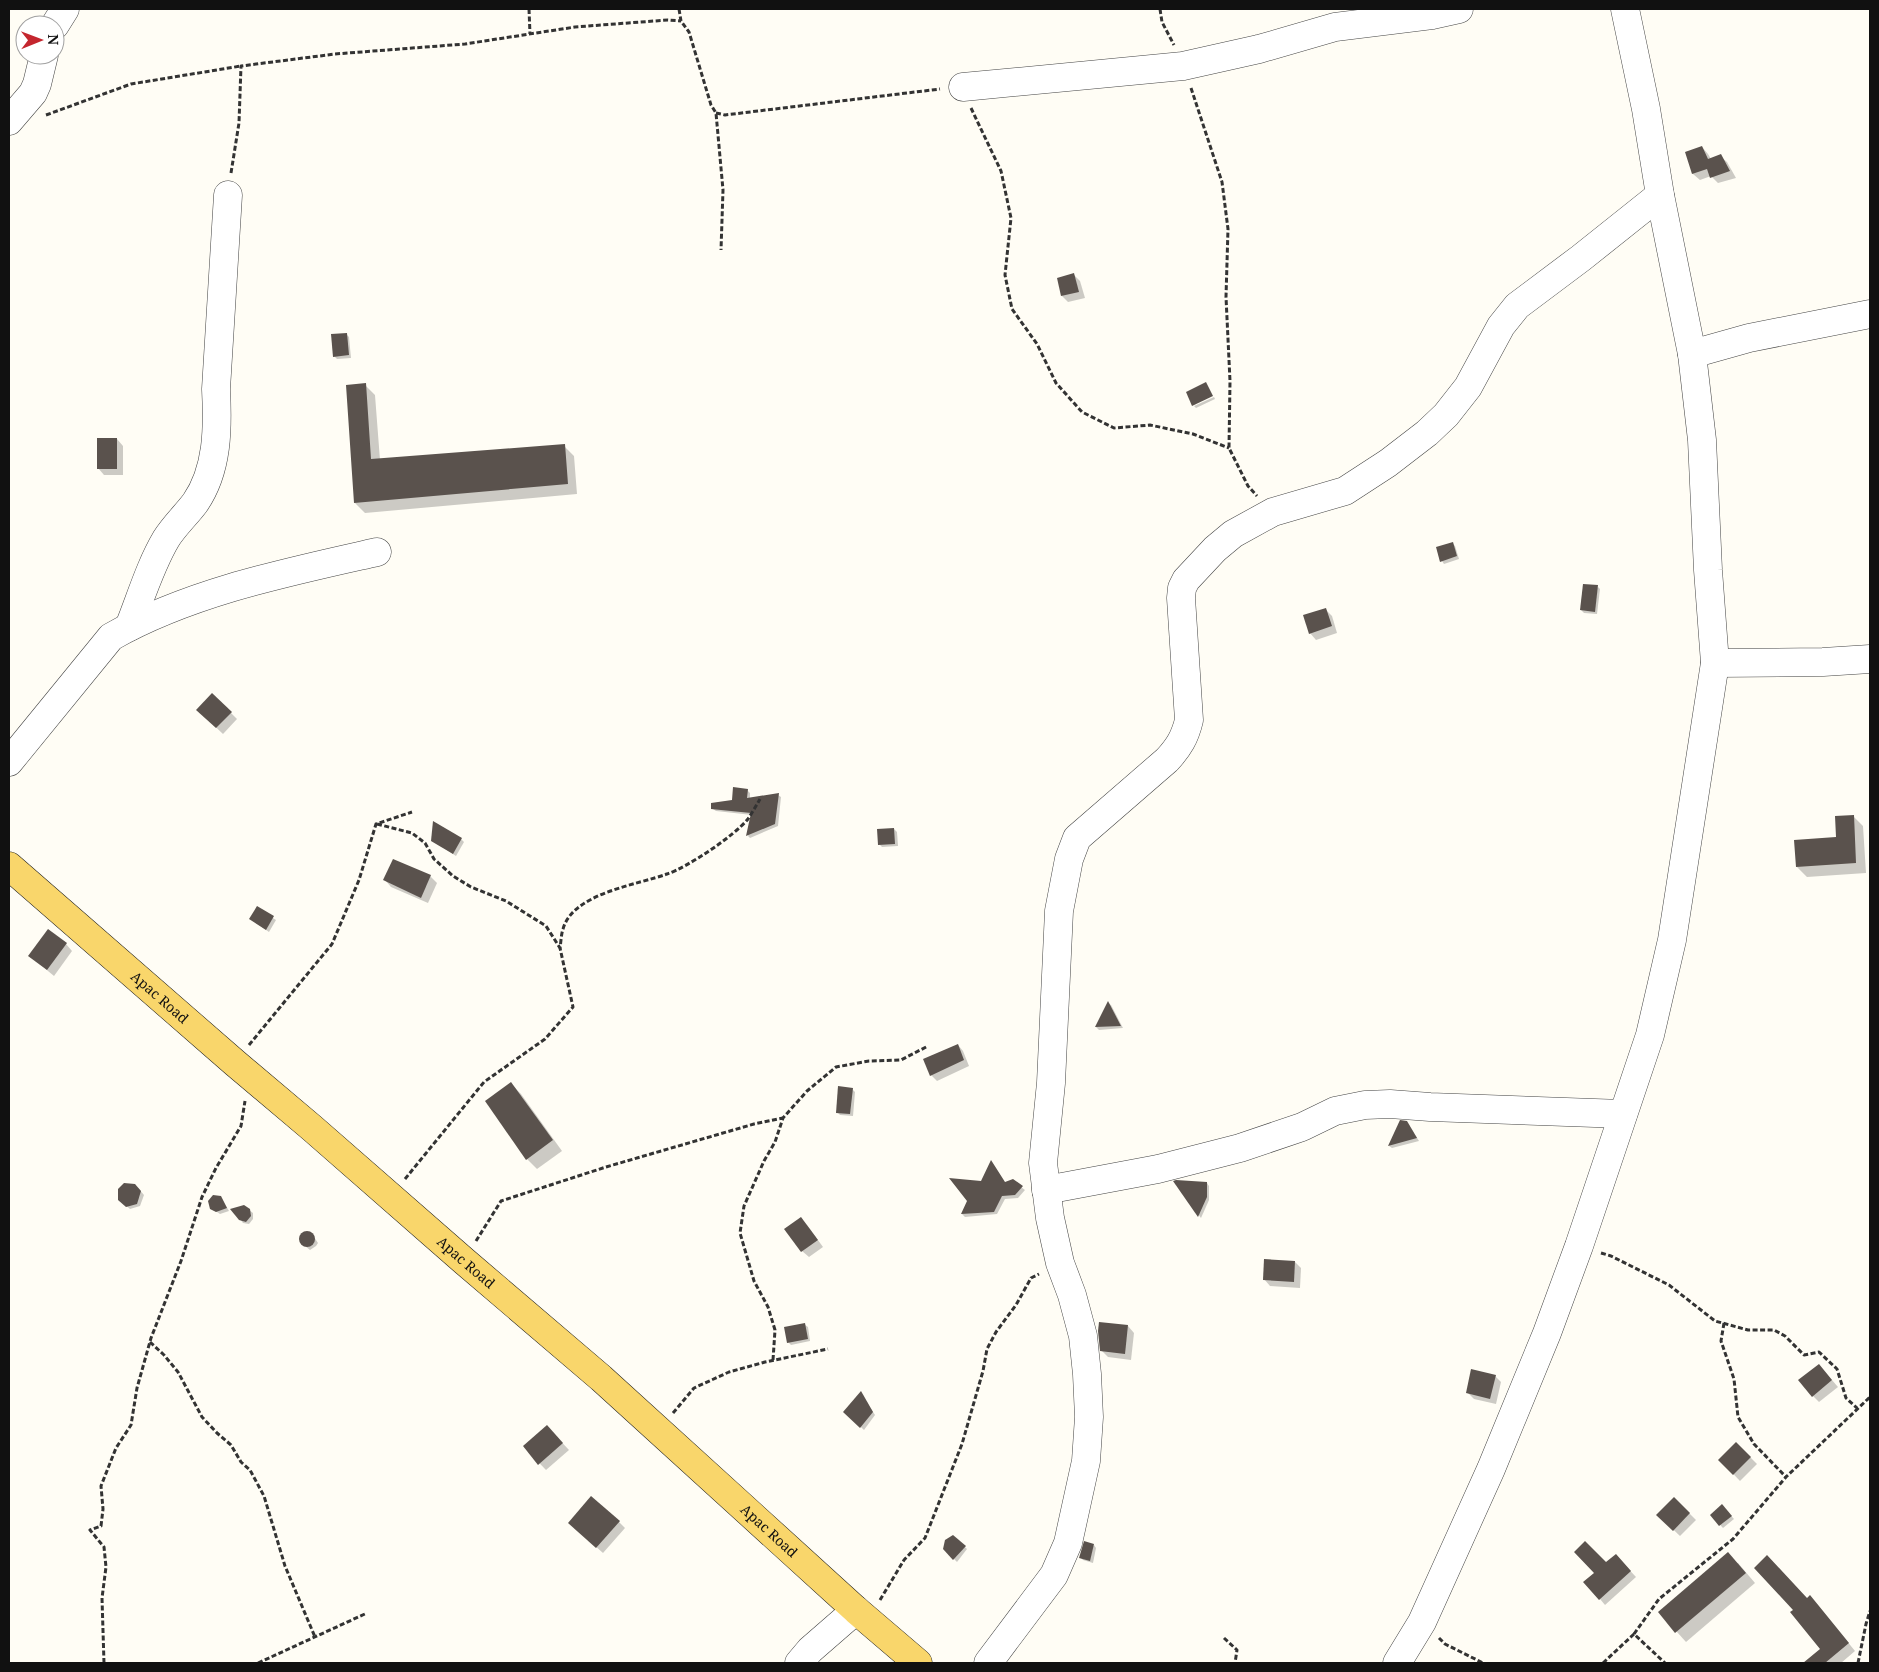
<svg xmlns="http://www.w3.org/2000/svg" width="1879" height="1672" font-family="'Noto Serif',serif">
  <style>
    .shadow { fill: #0003 }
    .building { fill: #5a524d }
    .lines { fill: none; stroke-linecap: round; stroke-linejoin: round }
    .minor-casing { stroke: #444; stroke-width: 29 }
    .major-casing { stroke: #222; stroke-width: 29 }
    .path { stroke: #333; stroke-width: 3; stroke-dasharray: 5 2.5; stroke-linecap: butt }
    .minor { stroke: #fff; stroke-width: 28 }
    .major { stroke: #f9d66b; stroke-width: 28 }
    .labels { text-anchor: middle; stroke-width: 5; stroke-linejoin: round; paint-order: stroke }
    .street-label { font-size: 14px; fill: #111; stroke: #fff }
  </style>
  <rect width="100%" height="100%" fill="#fffdf5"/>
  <g class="shadow">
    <polygon points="1702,147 1708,154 1711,159 1720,156 1727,162 1736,178 1718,183 1711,176 1700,180 1693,174 1686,152"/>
    <polygon points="1074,275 1080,281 1085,298 1068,302 1062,296"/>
    <polygon points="346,334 349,337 351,358 337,359 334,356"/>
    <polygon points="365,385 375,395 380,460 564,446 574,456 577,494 365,513 355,503"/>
    <polygon points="1214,397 1215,399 1196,408 1194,406"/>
    <polygon points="117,439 123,446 123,475 104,475 98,468"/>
    <polygon points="1452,543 1455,546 1459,559 1444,564 1442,561"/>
    <polygon points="1598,587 1600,589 1597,614 1584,613 1581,610"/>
    <polygon points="1325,609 1332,616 1337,633 1316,640 1310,633"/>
    <polygon points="212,694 237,719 223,734 204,716"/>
    <polygon points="747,790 750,793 750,799 778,795 781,797 778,826 750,838 748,836 752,815 716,811 713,809 733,801"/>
    <polygon points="1853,816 1863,826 1866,873 1807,877 1797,867 1838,838"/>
    <polygon points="894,829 897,832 898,846 882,847 879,844"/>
    <polygon points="461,839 464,842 456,856 433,841"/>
    <polygon points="430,876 437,883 428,903 391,887 385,880"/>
    <polygon points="257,908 276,920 269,932 250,919"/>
    <polygon points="66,944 72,951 54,976 30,956"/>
    <polygon points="1108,1003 1111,1005 1123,1028 1099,1030 1096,1027"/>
    <polygon points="958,1045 963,1051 969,1066 937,1081 931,1075"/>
    <polygon points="511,1084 521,1094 562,1151 537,1169 527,1159"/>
    <polygon points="852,1089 855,1092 853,1116 840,1115 837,1112"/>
    <polygon points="1407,1122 1419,1141 1392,1148 1389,1146"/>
    <polygon points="1013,1181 1025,1190 1018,1198 1005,1199 997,1214 965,1217 962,1214 968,1201"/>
    <polygon points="1175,1183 1207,1183 1209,1186 1209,1200 1201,1218"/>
    <polygon points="138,1188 144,1195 140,1206 130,1209 123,1203"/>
    <polygon points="222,1199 229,1211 220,1214 211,1208"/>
    <polygon points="249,1210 253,1213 253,1219 249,1224 243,1223 240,1219"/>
    <polygon points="807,1225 823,1247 809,1257 802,1251"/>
    <polygon points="303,1233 312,1234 318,1243 316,1246 310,1250 305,1246 302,1243"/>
    <polygon points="1295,1262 1301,1268 1300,1288 1270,1286 1264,1279"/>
    <polygon points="805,1325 808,1327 810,1341 791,1345 788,1342"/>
    <polygon points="1128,1326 1134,1333 1131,1360 1108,1357 1101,1350"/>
    <polygon points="1825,1372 1838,1387 1819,1402 1813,1396"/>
    <polygon points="1495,1376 1501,1382 1496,1404 1474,1399 1467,1392"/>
    <polygon points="861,1393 875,1415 864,1430 845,1412"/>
    <polygon points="553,1433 569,1450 546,1470 524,1447"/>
    <polygon points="1736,1443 1757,1464 1740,1481 1720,1460"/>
    <polygon points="1674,1498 1696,1520 1680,1536 1658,1515"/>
    <polygon points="1725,1509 1734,1519 1723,1528 1711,1515"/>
    <polygon points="619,1522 625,1528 603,1553 576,1529"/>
    <polygon points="953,1536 967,1549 957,1562 944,1549"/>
    <polygon points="1094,1545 1096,1548 1093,1563 1083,1560 1080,1557"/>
    <polygon points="1621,1561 1636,1577 1605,1605 1600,1599 1606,1564"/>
    <polygon points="1738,1563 1755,1583 1686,1642 1659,1612"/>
    <polygon points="1807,1599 1817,1604 1855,1651 1841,1663 1805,1663 1822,1649"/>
  </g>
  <g class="building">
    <polygon points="1702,146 1708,159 1721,154 1730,171 1710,178 1707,169 1692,174 1685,152"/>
    <polygon points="1074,273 1079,292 1061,296 1057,278"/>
    <polygon points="347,333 349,355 333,357 331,334"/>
    <polygon points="1206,382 1213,396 1192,406 1186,392"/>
    <polygon points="366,383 371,459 565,444 568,484 354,503 346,385"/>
    <rect x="97" y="438" width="20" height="31"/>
    <polygon points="1453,542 1457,556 1440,562 1436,547"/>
    <polygon points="1583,584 1598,585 1595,612 1580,610"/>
    <polygon points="1326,608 1332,626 1309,634 1303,615"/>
    <polygon points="212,693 232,712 216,728 196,710"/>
    <polygon points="733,787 748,789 747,798 779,793 775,824 746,836 751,813 711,809 711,803 732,800"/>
    <polygon points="1854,815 1856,863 1796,867 1794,840 1836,837 1835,816"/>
    <polygon points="433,821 462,838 453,854 431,841"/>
    <polygon points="894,828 895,844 878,845 877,829"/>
    <polygon points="393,859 431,875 421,898 383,880"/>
    <polygon points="257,906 274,916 266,930 249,919"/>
    <polygon points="48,929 67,943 47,970 28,956"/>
    <polygon points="1108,1001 1121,1026 1095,1027"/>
    <polygon points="958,1044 964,1060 930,1076 923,1059"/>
    <polygon points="511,1082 553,1140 526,1160 485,1101"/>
    <polygon points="838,1086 853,1088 850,1114 836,1113"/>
    <polygon points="1400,1120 1407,1121 1417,1138 1388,1146"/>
    <polygon points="991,1160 1005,1182 1013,1179 1023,1186 1015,1195 1002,1196 994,1212 961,1214 967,1201 949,1178 981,1181"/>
    <polygon points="1176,1180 1207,1182 1207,1197 1198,1217 1173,1181"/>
    <polygon points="124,1183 135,1184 141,1191 137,1204 126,1207 118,1200 118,1189"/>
    <polygon points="213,1195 221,1196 227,1208 216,1212 210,1209 208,1201"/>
    <polygon points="244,1205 250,1209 251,1216 246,1222 239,1220 230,1209"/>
    <polygon points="801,1217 818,1240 801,1252 784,1229"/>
    <circle cx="307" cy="1239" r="8"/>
    <polygon points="1264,1259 1295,1261 1294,1282 1263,1280"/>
    <polygon points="1099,1322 1128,1325 1125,1354 1100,1351 1098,1331"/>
    <polygon points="805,1323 808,1339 787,1343 784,1327"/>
    <polygon points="1819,1364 1832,1380 1812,1397 1798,1380"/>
    <polygon points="1471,1369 1496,1375 1490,1399 1466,1393"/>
    <polygon points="861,1391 873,1412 860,1428 843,1412"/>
    <polygon points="547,1425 563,1443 538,1465 523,1446"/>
    <polygon points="1736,1442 1751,1457 1733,1475 1718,1460"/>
    <polygon points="591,1496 620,1521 596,1548 568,1523"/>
    <polygon points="1674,1497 1690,1513 1673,1531 1656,1515"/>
    <polygon points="1722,1504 1732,1516 1719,1526 1710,1515"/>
    <polygon points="953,1535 966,1546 953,1560 943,1549 945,1540"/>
    <polygon points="1084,1541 1094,1544 1090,1561 1079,1558"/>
    <polygon points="1585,1541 1606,1562 1616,1554 1631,1571 1599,1600 1583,1582 1594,1573 1574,1552"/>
    <polygon points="1728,1552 1746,1573 1675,1633 1658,1612"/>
    <polygon points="1767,1555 1807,1598 1810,1595 1849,1643 1825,1663 1803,1663 1820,1649 1790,1612 1793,1610 1754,1568"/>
  </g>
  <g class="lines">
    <g class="minor-casing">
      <g id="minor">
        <polyline points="55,25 65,9"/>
        <polyline points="963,87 1183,66 1259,49 1335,27 1432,15 1459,9"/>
        <polyline points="9,121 33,93 37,84 44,55"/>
        <polyline points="1692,354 1749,338 1870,314"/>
        <path d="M129,627c12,-30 21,-61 37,-88 8,-13 20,-24 29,-36 23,-33 23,-75 21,-114l12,-194"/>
        <polyline points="1715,663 1823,662 1870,659"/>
        <path d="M9,762l102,-125c79,-45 177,-65 266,-85"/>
        <polyline points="1046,1190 1158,1169 1240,1148 1302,1127 1335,1111 1365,1105 1390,1104 1430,1107 1623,1114"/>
        <polyline points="799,1663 810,1650 856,1610"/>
        <path d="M988,1663l66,-88 14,-32 18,-82 3,-44 -2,-43 -4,-38 -11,-41 -12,-32 -10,-45 -7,-55 8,-80 8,-172 10,-52 8,-21 90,-78c12,-13 18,-23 22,-40l-8,-122 1,-10 4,-8 29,-31 18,-15 40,-22 72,-21 43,-28 39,-30 19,-18 22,-28 33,-61 16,-20 64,-48 79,-63"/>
        <polyline points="1397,1663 1422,1622 1491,1469 1547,1333 1579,1246 1650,1035 1672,940 1715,663 1708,570 1702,440 1692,354 1660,195 1646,109 1625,9"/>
      </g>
    </g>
    <g class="major-casing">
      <g id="major">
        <path id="s1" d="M9,866l226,197 77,65 152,133 137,117 255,232 62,53"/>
      </g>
    </g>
    <g class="path">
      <polyline points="529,9 530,34"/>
      <polyline points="679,9 681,21 689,32 711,105 716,113 723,190 721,250"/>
      <polyline points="1160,9 1162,22 1174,45"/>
      <polyline points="1191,88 1222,182 1228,229 1226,297 1230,381 1229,448 1248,486 1257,496"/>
      <polyline points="971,108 1001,171 1011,218 1005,275 1012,309 1037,344 1056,383 1082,412 1114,428 1150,425 1193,434 1229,448"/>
      <polyline points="716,113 725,115 940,89"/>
      <polyline points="46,115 131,84 241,66"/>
      <polyline points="231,173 239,123 241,66 335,54 465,44 575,27 668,20 681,21"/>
      <path d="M377,824l35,9 13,10 9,16 19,17 18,11 35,14 40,25 14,22c1,-6 1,-13 3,-19 10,-36 74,-44 104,-55 21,-7 67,-38 81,-55 4,-6 8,-13 12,-20"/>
      <polyline points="249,1045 332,944 359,880 376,824 412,812"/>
      <polyline points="405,1179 484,1082 545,1039 573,1007 560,948"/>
      <polyline points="476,1241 501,1201 606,1167 754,1124 783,1118"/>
      <polyline points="1601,1253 1611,1256 1669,1285 1715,1321 1748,1330 1774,1330 1785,1336 1804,1355 1819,1352 1837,1369 1846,1398 1857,1408"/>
      <polyline points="1724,1323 1721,1341 1734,1379 1738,1417 1754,1444 1786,1477"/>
      <polyline points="150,1342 164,1355 178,1372 202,1417 217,1433 231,1445 241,1462 250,1470 264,1496 285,1566 315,1637"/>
      <polyline points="773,1360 775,1330 768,1307 754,1281 740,1233 744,1206 764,1161 775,1142 783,1118 807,1091 836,1067 869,1061 901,1060 928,1046"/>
      <polyline points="673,1413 694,1388 729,1372 765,1362 828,1349"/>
      <polyline points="880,1600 904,1560 925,1538 962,1444 983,1371 987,1349 996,1332 1016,1305 1031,1278 1039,1274"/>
      <polyline points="1634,1634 1659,1599 1733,1539 1786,1477 1870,1397"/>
      <polyline points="1224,1638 1237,1650 1235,1663"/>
      <polyline points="1439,1638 1445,1644 1483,1663"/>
      <polyline points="104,1663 102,1598 106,1567 104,1547 90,1530 101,1526 103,1509 101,1486 116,1448 131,1425 137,1388 151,1338 181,1261 202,1197 216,1168 241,1126 245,1101"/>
      <polyline points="258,1663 367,1613"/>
      <polyline points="1603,1663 1634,1634 1665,1663"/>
      <polyline points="1858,1663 1866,1624 1870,1611"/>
    </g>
    <use href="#minor" class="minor"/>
    <use href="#major" class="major"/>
  </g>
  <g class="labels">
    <g class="street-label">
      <text dy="5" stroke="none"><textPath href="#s1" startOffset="200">Apac Road</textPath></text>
      <text dy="5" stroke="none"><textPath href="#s1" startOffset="605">Apac Road</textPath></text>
      <text dy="5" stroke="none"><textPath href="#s1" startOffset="1010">Apac Road</textPath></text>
    </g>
  </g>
  <rect width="1879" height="1672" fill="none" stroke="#111111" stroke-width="20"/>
  <g transform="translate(40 40) rotate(89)"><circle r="24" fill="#ffffff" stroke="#a0a0a0"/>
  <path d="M0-4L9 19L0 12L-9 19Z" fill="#c4262e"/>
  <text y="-8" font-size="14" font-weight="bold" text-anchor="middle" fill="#111111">N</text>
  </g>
</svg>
